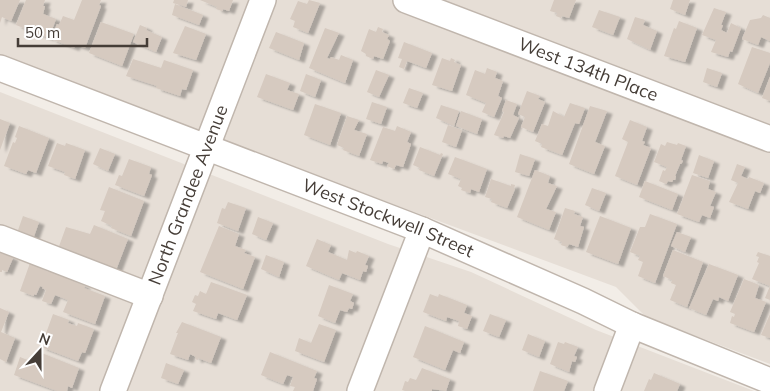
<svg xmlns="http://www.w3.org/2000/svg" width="770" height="391" font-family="Mulish,sans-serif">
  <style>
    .residential { fill: #e6ded6 }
    .building { fill: #d6cac0; filter: url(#shadow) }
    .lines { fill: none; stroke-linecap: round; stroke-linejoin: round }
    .minor-casing { stroke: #c0b6ad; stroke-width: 28 }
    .minor { stroke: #fff; stroke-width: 25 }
    .labels { text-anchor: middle; stroke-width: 4; stroke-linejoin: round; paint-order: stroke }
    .street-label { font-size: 18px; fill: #453d37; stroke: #fff }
  </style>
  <defs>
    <filter id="shadow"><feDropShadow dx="5.5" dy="3" stdDeviation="1" flood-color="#0004"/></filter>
  </defs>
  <rect width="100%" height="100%" fill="#f2ede7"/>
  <g class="residential">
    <polygon points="0,0 770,0 770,364 646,317 616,287 0,58"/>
    <polygon points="0,92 388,244 471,272 596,330 754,391 0,391"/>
  </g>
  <g class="building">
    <polygon points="0,0 20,0 11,21 2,17 0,23"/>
    <polygon points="26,0 45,0 43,6 45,6 43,14 56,19 49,38 16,25"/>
    <polygon points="82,0 101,0 99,5 101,6 85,48 75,45 74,48 51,39 57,24 59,25 63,16 74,20"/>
    <polygon points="174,0 188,0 186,7 173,3"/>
    <polygon points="200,0 233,0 229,11 223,9 222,11 216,9 217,7"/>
    <polygon points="309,0 320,3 308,33 293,27 295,21 290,19 298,1 307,4"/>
    <polygon points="554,0 576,0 569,18 562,16 561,18 556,16 557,13 550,11"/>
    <polygon points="673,0 690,0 685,15 670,9"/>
    <polygon points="175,4 203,15 199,25 172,15"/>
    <polygon points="714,8 726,12 721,25 723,25 721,30 727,33 731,23 741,28 732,52 730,51 728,57 711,52 716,40 702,35"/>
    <polygon points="599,10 620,17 613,35 592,27"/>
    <polygon points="763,15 770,18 770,41 761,37 758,45 742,39 750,20 761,18"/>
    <polygon points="635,17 645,20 643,25 657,31 650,50 627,39"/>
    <polygon points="679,21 697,28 685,62 664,56 674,28 676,29"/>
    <polygon points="101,22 134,34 122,66 89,53"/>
    <polygon points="140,25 147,28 146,30 162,37 156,52 133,42"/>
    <polygon points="185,26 206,34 196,60 173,53"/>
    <polygon points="378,27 383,29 382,32 389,35 387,39 390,41 383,59 374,56 373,59 366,56 366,54 361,51 369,29 376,32"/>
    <polygon points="325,28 339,33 327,58 330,59 331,57 339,60 341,55 353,60 345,83 309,68"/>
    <polygon points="276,32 304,43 299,60 269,48"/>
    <polygon points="404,42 432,53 426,68 407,61 404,69 399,67 402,59 398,58"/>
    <polygon points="752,47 770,53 770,63 758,93 738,84"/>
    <polygon points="442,58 450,61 451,58 455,60 454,62 461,65 452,91 432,85"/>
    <polygon points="133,59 161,68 164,60 193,70 186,90 182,89 180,96 156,88 157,86 126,76"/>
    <polygon points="487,68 497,72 495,78 503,81 498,96 502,98 494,117 482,112 486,103 466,95 475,70 485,74"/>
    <polygon points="707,68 722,73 717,87 703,82"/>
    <polygon points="376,70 389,75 379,97 367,92"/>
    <polygon points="266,74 290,83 287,90 299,94 293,110 257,97"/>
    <polygon points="306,74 321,80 315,97 300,91"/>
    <polygon points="770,77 770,101 762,98"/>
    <polygon points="409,88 423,93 417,108 403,103"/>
    <polygon points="527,91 540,96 538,99 545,102 533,132 521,127 525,117 518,114"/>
    <polygon points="506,100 517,104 513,115 519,118 510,138 504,136 503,138 494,135 504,112 502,111"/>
    <polygon points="372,102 387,107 381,124 366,119"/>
    <polygon points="570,103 585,108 579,124 575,123 562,155 541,147 542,144 535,141 542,124 548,126 553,111 564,117"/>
    <polygon points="315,104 341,113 330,145 304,135"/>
    <polygon points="441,105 459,111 454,126 436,118"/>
    <polygon points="590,106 607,111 595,142 605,146 594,174 569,164"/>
    <polygon points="461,111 482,119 477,134 456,126"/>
    <polygon points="347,116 359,120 354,130 367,134 359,156 343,150 344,148 337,145"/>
    <polygon points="0,119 10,123 0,150"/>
    <polygon points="630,120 647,127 642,141 645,142 643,145 651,148 637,185 615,176 628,142 622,139"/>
    <polygon points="448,125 462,130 456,147 442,142"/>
    <polygon points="19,126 49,138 36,173 28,170 26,174 4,166 13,142 15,143 17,138 15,137"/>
    <polygon points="397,126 411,132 407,142 411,144 403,167 396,165 394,169 387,166 389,163 383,161 382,164 370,160 383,127 395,131"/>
    <polygon points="667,142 677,145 678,143 686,146 681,160 683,161 681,164 680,164 675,176 676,176 675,180 673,180 672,182 668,181 666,184 659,181 663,170 665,171 667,167 654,162 661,144 665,146"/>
    <polygon points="57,143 65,146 66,143 85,150 75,179 64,175 65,172 48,166"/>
    <polygon points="420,147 440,155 441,153 443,154 434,176 419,170 420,168 413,165"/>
    <polygon points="100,148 115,154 108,171 93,164"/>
    <polygon points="520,154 535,159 529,176 515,172"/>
    <polygon points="699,155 714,161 708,178 693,173"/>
    <polygon points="455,157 487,169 479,192 471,189 470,193 461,190 462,188 458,186 461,179 448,174"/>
    <polygon points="129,159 151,167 149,174 152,175 144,196 115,185 119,175 122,176"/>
    <polygon points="737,164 745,167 741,176 748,179 749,177 764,183 760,193 755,191 748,209 729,202 738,183 731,180"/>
    <polygon points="535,170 550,176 548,183 557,186 546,209 556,212 549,230 517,217"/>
    <polygon points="692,175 710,181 708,189 716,192 710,206 714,207 710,218 702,215 699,222 677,214"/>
    <polygon points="491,179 511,186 511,184 515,185 514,189 515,189 507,208 491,202 492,199 485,197"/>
    <polygon points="645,181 678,194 672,210 639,197"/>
    <polygon points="109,187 144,201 131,236 111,228 112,226 101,221 105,211 100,210"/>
    <polygon points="592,188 606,193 599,211 585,205"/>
    <polygon points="228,202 246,208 238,231 217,223 222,208 225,209"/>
    <polygon points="565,208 575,211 574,214 583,217 580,226 584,227 578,247 569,244 567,247 561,245 562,242 554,239"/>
    <polygon points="650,214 677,224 655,283 638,276 643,262 638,260 640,256 630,252 640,227 645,227"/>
    <polygon points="23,216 39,222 33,239 17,233"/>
    <polygon points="600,216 631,228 618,264 586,252"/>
    <polygon points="258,217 273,223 266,240 252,234"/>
    <polygon points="94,225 128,239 116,270 58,249 66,227 90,234"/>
    <polygon points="219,226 239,234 235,246 246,250 244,253 255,257 243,289 200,272"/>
    <polygon points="677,232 691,237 685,252 671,246"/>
    <polygon points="317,239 331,245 328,252 347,260 349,250 356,253 357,251 369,256 365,265 368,266 366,272 363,271 360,280 342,273 339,280 306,266"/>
    <polygon points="673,250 703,262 687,307 670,300 676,285 671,283 672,280 663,276"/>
    <polygon points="0,252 13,258 7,272 2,270 2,272 0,272"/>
    <polygon points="758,252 770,256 770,300 765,298 770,286 752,279 759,263 757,262 759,257 756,256"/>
    <polygon points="266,255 284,262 279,277 261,269"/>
    <polygon points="30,263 48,272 48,270 64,277 85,286 84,288 105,296 95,324 63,312 68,300 55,295 51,304 42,301 46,290 42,288 43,287 40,286 36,295 34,294 34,296 20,291"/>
    <polygon points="709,264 738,275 728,301 719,297 718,301 713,299 706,315 689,308"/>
    <polygon points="744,279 759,285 755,298 766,302 754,332 730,323 732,316 734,317 735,314 730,312"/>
    <polygon points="211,282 247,295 237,320 218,313 216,319 193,311 196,304 192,302 195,295 198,296 200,291 206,294"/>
    <polygon points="329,285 353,294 350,301 354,303 352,309 349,308 347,312 340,310 335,323 318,316"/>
    <polygon points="430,294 438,297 439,294 467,305 464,313 472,316 467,329 458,326 459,321 447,317 446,321 423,312"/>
    <polygon points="0,308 9,312 1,332 15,338 6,362 0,359"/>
    <polygon points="53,314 69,320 68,323 77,326 78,323 94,329 85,353 82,352 78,361 41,347"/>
    <polygon points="490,314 506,320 499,337 483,331"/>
    <polygon points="770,314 770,338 761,335"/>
    <polygon points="182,322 221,337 211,363 198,358 198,360 195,359 196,357 190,354 188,360 170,354 178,333 176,333"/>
    <polygon points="319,324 336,330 324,362 295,351 299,338 311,343"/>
    <polygon points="425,326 464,342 460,353 453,350 445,370 413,357"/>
    <polygon points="528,334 545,341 539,357 522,350"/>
    <polygon points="558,342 564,344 565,342 578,347 574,356 577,357 575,362 572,361 569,372 550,364"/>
    <polygon points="39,352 79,368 72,388 68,386 67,391 57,391 14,375 20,357 35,363"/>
    <polygon points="270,352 317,371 314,378 317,379 313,391 293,391 295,387 290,386 293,377 287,375 283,384 261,375"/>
    <polygon points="166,363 184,370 178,384 161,378"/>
    <polygon points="422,368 450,379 446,391 432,389 432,391 405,391 402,390 405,381 408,382 410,378 416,380"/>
    <polygon points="540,371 568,381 564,391 533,391"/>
    <polygon points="654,373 680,384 677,391 644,391 649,379 651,380"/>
  </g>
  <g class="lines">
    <g class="minor-casing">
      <g id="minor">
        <path id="s1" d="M406,0l364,139"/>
        <path id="s2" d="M0,68l422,162 161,71 49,24 138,56"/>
        <polyline points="0,238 150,296"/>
        <path id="s3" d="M113,391l150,-391"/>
        <polyline points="360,391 422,230"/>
        <polyline points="607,391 632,325"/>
      </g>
    </g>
    <use href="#minor" class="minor"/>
  </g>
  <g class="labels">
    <g class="street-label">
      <text dy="6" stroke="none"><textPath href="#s1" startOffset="195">West 134th Place</textPath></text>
      <text dy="6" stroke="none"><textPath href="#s3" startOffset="210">North Grandee Avenue</textPath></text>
      <text dy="6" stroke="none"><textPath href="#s2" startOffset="416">West Stockwell Street</textPath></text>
    </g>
  </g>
  <g transform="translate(40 351) rotate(21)" stroke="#ffffff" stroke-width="4" paint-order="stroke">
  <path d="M0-4L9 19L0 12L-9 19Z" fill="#453d37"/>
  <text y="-8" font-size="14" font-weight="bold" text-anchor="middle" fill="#453d37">N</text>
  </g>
  <path d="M18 38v8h129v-8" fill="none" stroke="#453d37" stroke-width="2.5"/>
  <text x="25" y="38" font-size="15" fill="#453d37" stroke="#ffffff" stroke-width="4" paint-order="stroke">50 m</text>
</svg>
